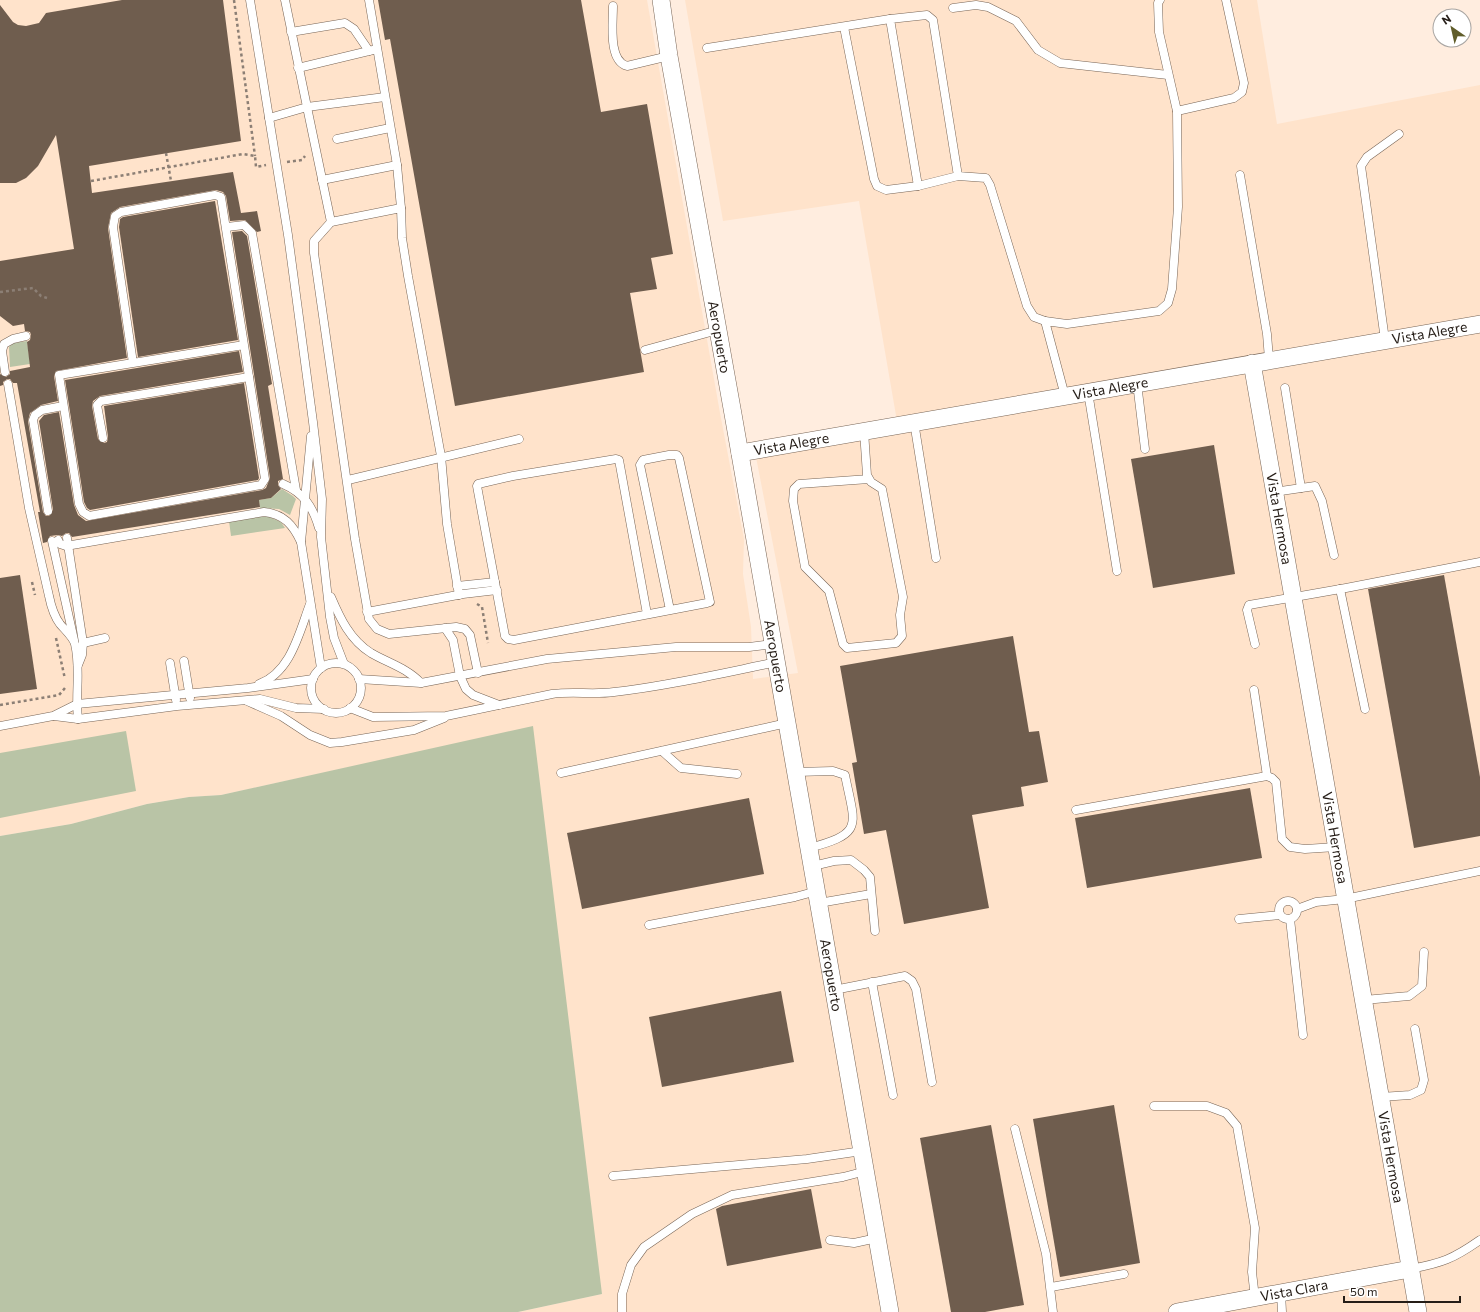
<svg xmlns="http://www.w3.org/2000/svg" width="1480" height="1312" font-family="Commissioner,sans-serif">
  <style>
    .built { fill: #ffe3cb }
    .green { fill: #b9c4a6 }
    .building { fill: #6f5d4e }
    .lines { fill: none; stroke-linecap: round; stroke-linejoin: round }
    .lane-casing { stroke: #786556; stroke-width: 9 }
    .street-casing { stroke: #786556; stroke-width: 18 }
    .path { stroke: #8c7f75; stroke-width: 2.5; stroke-dasharray: 3 3; stroke-linecap: butt }
    .lane { stroke: #fff; stroke-width: 8 }
    .street { stroke: #fff; stroke-width: 17 }
    .path-bridge { stroke: #8c7f75; stroke-width: 2.5; stroke-dasharray: 3 3; stroke-linecap: butt }
    .labels { text-anchor: middle; stroke-width: 4; stroke-linejoin: round; paint-order: stroke }
    .street-label { font-size: 14px; fill: #251d17; stroke: #fff }
  </style>
  <rect width="100%" height="100%" fill="#ffeddf"/>
  <polygon class="built" points="0,0 647,0 720,413 744,539 743,574 751,627 753,679 798,673 755,452 898,427 859,201 723,221 685,0 1257,0 1277,124 1480,85 1480,1312 518,1312 602,1294 438,748 221,795 189,797 147,804 71,824 0,836"/>
  <g class="green">
    <polygon points="27,341 30,364 10,367 9,347 13,343"/>
    <polygon points="282,489 293,496 296,499 290,515 279,509 260,508 259,500 271,498"/>
    <polygon points="267,516 281,522 285,528 231,536 229,521"/>
    <polygon points="533,726 602,1294 518,1312 0,1312 0,836 71,824 147,804 189,797 221,795"/>
    <polygon points="126,731 136,791 0,818 0,753"/>
  </g>
  <g class="building">
    <polygon points="122,0 223,0 241,141 89,166 92,193 233,172 241,213 257,211 261,231 257,232 245,220 230,221 226,196 223,192 216,190 120,207 111,213 108,228 127,358 56,371 54,376 58,401 41,405 30,413 28,421 43,512 46,516 49,516 53,510 39,421 44,415 59,412 74,505 78,515 86,521 262,490 266,488 270,478 232,232 242,231 247,236 272,384 268,386 283,479 278,481 278,485 281,489 271,498 259,500 260,507 72,537 69,533 66,533 62,536 58,535 50,536 47,542 43,543 38,512 40,512 17,383 13,383 10,379 7,379 3,382 3,385 0,386 0,374 6,377 10,374 10,371 30,367 27,342 30,340 31,335 30,332 25,331 24,324 13,326 0,316 0,261 74,249 56,135 38,166 26,178 16,183 0,183 0,5 13,22 18,25 26,26 39,23 46,13"/>
    <polygon points="378,0 581,0 601,112 647,104 673,254 651,258 657,289 630,293 644,372 455,406 390,39 385,40"/>
    <polygon points="215,201 238,340 138,357 119,227 120,219 123,217"/>
    <polygon points="239,351 243,372 100,396 93,401 92,406 98,439 104,443 107,442 108,437 104,406 244,383 259,478 258,480 90,510 87,508 84,502 65,380"/>
    <polygon points="1214,445 1235,574 1153,588 1131,459"/>
    <polygon points="20,575 37,689 0,694 0,578"/>
    <polygon points="1444,575 1480,777 1480,836 1414,848 1368,589"/>
    <polygon points="1013,636 1029,732 1039,731 1048,782 1021,787 1024,806 972,815 989,908 904,924 886,830 864,834 852,763 857,762 840,666"/>
    <polygon points="1250,788 1262,858 1087,888 1075,818"/>
    <polygon points="749,798 764,874 582,909 567,833"/>
    <polygon points="781,991 794,1062 662,1087 649,1017"/>
    <polygon points="1114,1105 1140,1263 1060,1277 1033,1119"/>
    <polygon points="991,1125 1024,1305 985,1312 951,1312 920,1138"/>
    <polygon points="811,1189 822,1248 727,1266 716,1209 722,1206"/>
  </g>
  <g class="lines">
    <g class="lane-casing">
      <g id="lane">
        <polyline points="250,0 288,235 313,422 322,499 321,537 330,617 334,638 344,664"/>
        <polyline points="369,0 397,165 401,208"/>
        <path d="M613,6c0,17 -5,55 14,60l42,-10"/>
        <polyline points="953,8 976,5 988,7 1016,21 1038,50 1060,63 1168,75"/>
        <polyline points="844,27 874,179 877,186 886,190 918,186"/>
        <polyline points="291,32 345,23 354,29 369,51"/>
        <polyline points="707,48 890,19"/>
        <polyline points="298,68 373,50"/>
        <polyline points="385,97 307,107 331,222 401,208 402,238 408,276 441,456 447,524 459,595"/>
        <polyline points="1177,111 1234,98 1242,92 1244,83 1226,0"/>
        <polyline points="269,118 307,107 285,0"/>
        <polyline points="337,139 390,128"/>
        <polyline points="1240,175 1267,334 1269,359"/>
        <polyline points="958,176 933,20 927,15 890,19 918,186 958,176 986,178 990,185 1027,306 1034,317 1045,321"/>
        <polyline points="322,180 397,165"/>
        <polyline points="331,222 314,241 314,253 355,539 369,619 377,629 389,634 456,627 465,629 470,635 478,673"/>
        <polyline points="227,227 244,225 252,233 296,490"/>
        <polyline points="1385,340 1361,166 1367,157 1399,134"/>
        <polyline points="645,350 718,330"/>
        <polyline points="133,363 113,227 115,216 121,212 215,195 221,197 244,345 59,375 79,504 83,512 89,516 261,485 265,479 244,345"/>
        <polyline points="5,372 2,351 4,344 13,339 26,336"/>
        <polyline points="1137,383 1145,449"/>
        <path d="M8,384l21,124 20,88c2,10 5,20 11,28 5,6 13,13 15,20 6,25 0,50 3,75"/>
        <polyline points="1285,388 1301,488"/>
        <polyline points="1088,392 1117,571"/>
        <polyline points="1065,396 1045,321 1067,324 1159,311 1168,303 1172,289 1178,207 1177,111 1159,32 1158,3 1160,0"/>
        <polyline points="914,422 936,558"/>
        <polyline points="864,431 867,475 871,482 882,489 903,597 900,615 902,636 896,643 847,648 843,644 829,591 805,567 793,501 794,489 799,484 869,479"/>
        <polyline points="311,436 301,542 321,668"/>
        <polyline points="103,438 97,405 101,401 249,377"/>
        <polyline points="348,480 519,439"/>
        <path d="M283,484c21,9 30,23 36,44"/>
        <polyline points="1274,492 1315,486 1322,501 1334,555"/>
        <polyline points="48,511 33,420 35,415 42,410 63,406"/>
        <polyline points="67,538 83,643 82,655 78,665"/>
        <path d="M58,540l2,4 6,2 198,-34c20,2 29,13 37,30"/>
        <polyline points="52,541 74,640"/>
        <polyline points="457,586 495,582"/>
        <polyline points="1340,589 1365,709"/>
        <path d="M331,597c9,21 19,43 40,56 17,10 36,15 50,30"/>
        <polyline points="367,612 463,594 497,590"/>
        <path d="M647,614l-28,-154 -3,-1 -103,17 -35,8 -1,2 28,150 3,3 6,1c64,-12 128,-24 193,-37l3,-1 -31,-144 -2,-3h-8l-26,5 -3,5 30,145"/>
        <polyline points="445,628 453,640 460,676 466,689 473,695 499,705"/>
        <polyline points="83,643 105,638"/>
        <polyline points="1255,644 1247,610 1249,605 1346,588 1480,562"/>
        <polyline points="184,661 190,698"/>
        <polyline points="170,663 176,700"/>
        <circle cx="336" cy="688" r="25"/>
        <polyline points="359,679 421,683 547,659 676,647 749,647 773,644"/>
        <path d="M259,684c32,-12 40,-51 51,-80"/>
        <polyline points="1254,690 1267,776"/>
        <polyline points="247,701 281,716 310,735 330,743 342,742 414,730 444,718"/>
        <path d="M350,708l23,9 73,-1 106,-22c21,-3 41,1 62,-2 54,-6 109,-19 163,-30"/>
        <polyline points="54,716 78,719 177,706 260,699 296,708 324,709"/>
        <polyline points="0,726 53,716 77,704 248,688 313,679"/>
        <polyline points="662,751 681,768 737,774"/>
        <path d="M796,772l37,-1 12,4c10,51 20,58 -36,73"/>
        <polyline points="561,773 787,723"/>
        <polyline points="1076,810 1267,776 1272,778 1276,782 1282,839 1290,847 1305,849 1336,847"/>
        <polyline points="813,866 834,861 851,860 864,870 870,877 875,931"/>
        <circle cx="1288" cy="910" r="9"/>
        <polyline points="819,903 871,894"/>
        <polyline points="1297,909 1316,902 1345,899 1480,871"/>
        <polyline points="1239,919 1280,915"/>
        <polyline points="1290,919 1303,1035"/>
        <polyline points="649,925 795,897 817,891"/>
        <polyline points="872,982 893,1095"/>
        <polyline points="834,990 905,976 912,981 916,989 932,1082"/>
        <polyline points="1364,1000 1409,996 1422,986 1424,952"/>
        <polyline points="1381,1097 1410,1095 1421,1090 1424,1080 1415,1029"/>
        <polyline points="1154,1106 1207,1106 1226,1113 1237,1126 1255,1228 1252,1272 1255,1298"/>
        <polyline points="1015,1129 1046,1254 1053,1312"/>
        <polyline points="613,1176 807,1159 862,1151"/>
        <polyline points="830,1240 854,1243 877,1238"/>
        <path d="M1410,1269c32,-6 43,-10 70,-29"/>
        <polyline points="1051,1287 1124,1274"/>
        <polyline points="1281,1293 1282,1312"/>
        <polyline points="622,1312 622,1294 631,1265 644,1247 692,1214 732,1195 843,1177 866,1171"/>
      </g>
    </g>
    <g class="street-casing">
      <g id="street">
        <path id="s1" d="M661,0l8,56 64,358 157,898"/>
        <path id="s2" d="M1252,363l166,949"/>
        <path id="s3" d="M740,453l740,-129"/>
        <path id="s4" d="M1177,1312l233,-43"/>
      </g>
    </g>
    <g class="path">
      <polyline points="234,0 255,156"/>
      <polyline points="287,162 302,160 305,156"/>
      <polyline points="91,181 243,154 255,156 256,167 266,165"/>
      <polyline points="0,292 33,288 41,296 47,298"/>
      <polyline points="32,582 35,595"/>
      <polyline points="477,604 482,607 488,643"/>
      <polyline points="56,638 65,679"/>
      <polyline points="0,705 59,695 65,688"/>
    </g>
    <use href="#lane" class="lane"/>
    <use href="#street" class="street"/>
    <polyline class="path-bridge" points="166,153 171,181"/>
  </g>
  <g class="labels">
    <g class="street-label">
      <text dy="5" stroke="none"><textPath href="#s3" startOffset="700">Vista Alegre</textPath></text>
      <text dy="5" stroke="none"><textPath href="#s1" startOffset="342">Aeropuerto</textPath></text>
      <text dy="5" stroke="none"><textPath href="#s3" startOffset="376">Vista Alegre</textPath></text>
      <text dy="5" stroke="none"><textPath href="#s3" startOffset="52">Vista Alegre</textPath></text>
      <text dy="5" stroke="none"><textPath href="#s2" startOffset="158">Vista Hermosa</textPath></text>
      <text dy="5" stroke="none"><textPath href="#s1" startOffset="666">Aeropuerto</textPath></text>
      <text dy="5" stroke="none"><textPath href="#s2" startOffset="482">Vista Hermosa</textPath></text>
      <text dy="5" stroke="none"><textPath href="#s1" startOffset="990">Aeropuerto</textPath></text>
      <text dy="5" stroke="none"><textPath href="#s2" startOffset="806">Vista Hermosa</textPath></text>
      <text dy="5" stroke="none"><textPath href="#s4" startOffset="119">Vista Clara</textPath></text>
    </g>
  </g>
  <g transform="translate(1452 28) rotate(326)"><circle r="19" fill="#ffffff" stroke="#a8a5a2"/>
  <path d="M0-3L7 15L0 10L-7 15Z" fill="#605d2a"/>
  <text y="-6" font-size="11" font-weight="bold" text-anchor="middle" fill="#251d17">N</text>
  </g>
  <path d="M1344 1296v6h116v-6" fill="none" stroke="#251d17" stroke-width="2"/>
  <text x="1350" y="1296" font-size="12" fill="#251d17" stroke="#ffffff" stroke-width="3" paint-order="stroke">50 m</text>
</svg>
